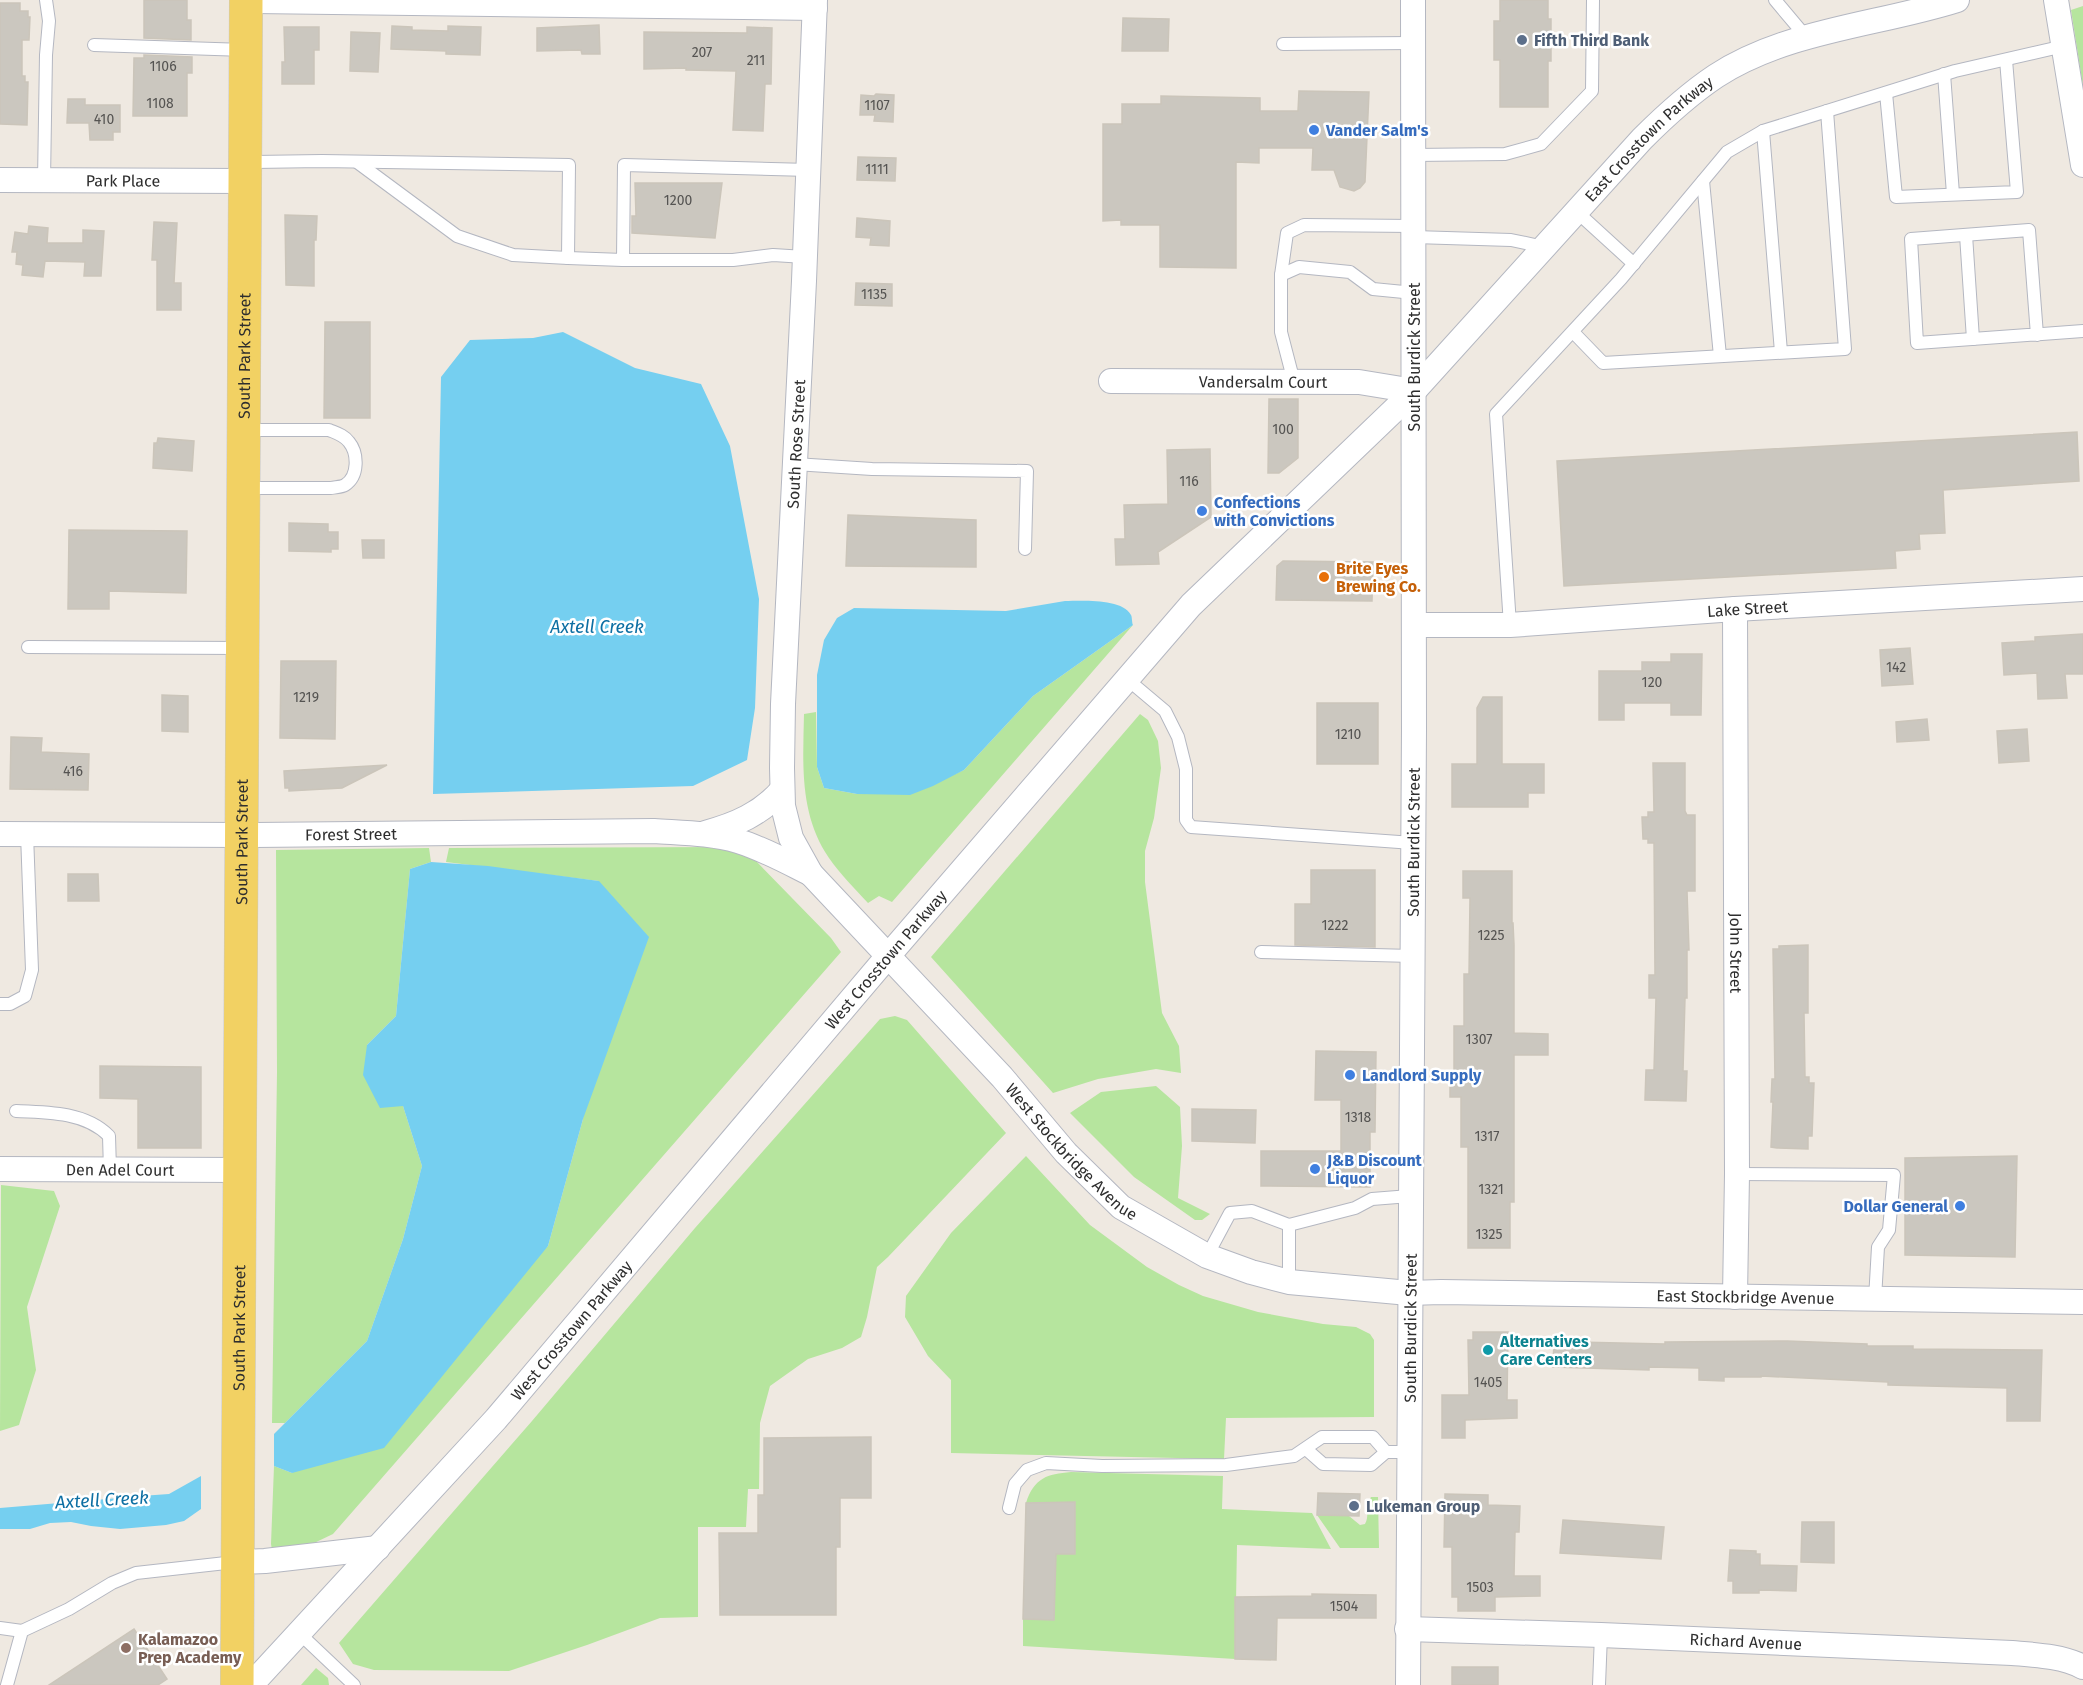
<svg xmlns="http://www.w3.org/2000/svg" width="2083" height="1685" font-family="'Fira Sans',sans-serif">
  <style>
    .green { fill: #b6e59e }
    .water { fill: #75cff0 }
    .building { fill: #cbc7bf; stroke: #cbc5ba; stroke-width: 1.5 }
    .lines { fill: none; stroke-linecap: round; stroke-linejoin: round }
    .lane-casing { stroke: #b4b7c1; stroke-width: 14 }
    .street-casing { stroke: #b4b7c1; stroke-width: 26 }
    .primary-casing { stroke: #c9c9c9; stroke-width: 34 }
    .lane { stroke: #fff; stroke-width: 12 }
    .street { stroke: #fff; stroke-width: 24 }
    .primary { stroke: #f2d163; stroke-width: 33 }
    .service-dot { fill: #5c6f8a; stroke: #fff; stroke-width: 2 }
    .shop-dot { fill: #3f7fe0; stroke: #fff; stroke-width: 2 }
    .food-dot { fill: #e8710a; stroke: #fff; stroke-width: 2 }
    .culture-dot { fill: #0f9aa8; stroke: #fff; stroke-width: 2 }
    .education-dot { fill: #8d6e63; stroke: #fff; stroke-width: 2 }
    .labels { text-anchor: middle; stroke-width: 5; stroke-linejoin: round; paint-order: stroke }
    .number-label { font-size: 14px; fill: #555452 }
    .service-label { font-size: 16px; font-weight: bold; fill: #4e5e75; stroke: #fff; text-anchor: start }
    .shop-label { font-size: 16px; font-weight: bold; fill: #366cbe; stroke: #fff; text-anchor: start }
    .street-label { font-size: 16px; fill: #2e2e2e; stroke: #fff }
    .food-label { font-size: 16px; font-weight: bold; fill: #c56008; stroke: #fff; text-anchor: start }
    .culture-label { font-size: 16px; font-weight: bold; fill: #0d838f; stroke: #fff; text-anchor: start }
    .education-label { font-size: 16px; font-weight: bold; fill: #785e54; stroke: #fff; text-anchor: start }
    .water-label { font-size: 18px; font-style: italic; fill: #0d6fa3; stroke: #fff }
  </style>
  <rect width="100%" height="100%" fill="#efe9e1"/>
  <g class="green">
    <polygon points="2083,6 2083,86 2071,10"/>
    <path d="M1133,625l-241,277 -13,-6 -11,7c-13,-14 -28,-29 -39,-45 -30,-44 -26,-94 -25,-144l12,-2 1,55 7,21 33,6h54l53,-24 69,-74z"/>
    <polygon points="1140,714 1148,720 1158,741 1161,768 1154,818 1145,851 1145,882 1162,1013 1179,1046 1181,1073 1156,1069 1098,1079 1053,1093 931,957"/>
    <polygon points="736,847 760,856 757,862 831,938 841,952 333,1534 312,1544 272,1550 271,1544 274,1466 292,1473 548,1246 583,1119 599,881 446,862 449,848"/>
    <polygon points="429,848 431,862 410,869 396,1016 367,1045 403,1106 422,1166 403,1239 367,1341 285,1423 272,1423 277,1072 276,850"/>
    <polygon points="895,1016 907,1020 1006,1133 888,1257 877,1267 867,1317 861,1337 842,1348 808,1359 770,1386 760,1423 759,1489 748,1489 746,1527 698,1527 698,1617 660,1618 587,1645 509,1671 374,1670 353,1664 339,1643 532,1421 695,1228 880,1019"/>
    <polygon points="1156,1086 1180,1107 1182,1146 1178,1198 1210,1214 1202,1220 1195,1220 1134,1177 1070,1113 1101,1092"/>
    <polygon points="1026,1156 1090,1225 1147,1267 1179,1285 1203,1296 1258,1312 1323,1324 1356,1327 1370,1334 1374,1340 1374,1417 1226,1418 1224,1459 951,1453 951,1380 928,1356 905,1317 906,1296 951,1233"/>
    <polygon points="1,1185 54,1191 60,1206 27,1307 36,1370 19,1425 0,1431"/>
    <path d="M1071,1472l152,4 -1,33 90,4 19,36 -94,-4 -2,114 -212,-13v-27l31,1 -28,-117c8,-25 21,-29 45,-31z"/>
    <path d="M1371,1497h7l1,51h-39l-23,-33 32,1 11,9 5,-1c5,-9 -1,-15 6,-27z"/>
    <polygon points="316,1668 328,1678 329,1685 301,1685"/>
  </g>
  <g class="water">
    <polygon points="563,332 635,368 701,384 730,446 759,599 755,708 747,760 693,786 433,794 441,377 470,340 533,338"/>
    <path d="M1065,601c16,0 57,-3 66,14 1,1 1,9 2,10l-100,71 -69,74 -31,16 -23,9 -53,-1 -33,-6 -7,-21v-92l7,-35 13,-22 17,-10 152,3z"/>
    <polygon points="431,862 488,866 599,881 649,937 583,1119 548,1246 384,1448 292,1473 274,1466 274,1434 367,1341 403,1239 422,1166 403,1106 380,1108 363,1075 367,1045 396,1016 410,869"/>
    <polygon points="201,1476 201,1509 184,1521 166,1525 120,1529 91,1526 71,1522 50,1523 30,1529 0,1529 0,1508 119,1498 129,1500 141,1496 169,1494"/>
  </g>
  <g class="building">
    <polygon points="144,0 187,0 187,20 191,20 191,40 144,38"/>
    <polygon points="1500,0 1548,0 1548,19 1551,19 1551,61 1548,61 1548,107 1500,107 1500,60 1494,60 1494,21 1500,21"/>
    <polygon points="0,3 20,3 20,11 28,11 28,17 30,17 29,40 22,40 22,76 25,76 25,82 28,82 27,125 0,124"/>
    <polygon points="1123,18 1169,19 1168,51 1122,51"/>
    <polygon points="599,25 600,54 582,54 581,50 537,51 537,28"/>
    <polygon points="392,26 412,27 412,30 448,31 448,26 481,27 480,55 446,54 446,51 391,49"/>
    <polygon points="284,27 319,27 319,50 314,50 314,84 282,84 282,62 285,62"/>
    <polygon points="747,27 772,28 771,84 765,84 763,131 733,130 736,71 686,70 686,68 644,69 644,32 747,33"/>
    <polygon points="351,32 380,33 378,72 350,71"/>
    <polygon points="144,55 192,57 192,73 187,73 187,116 133,116 134,58 144,58"/>
    <polygon points="1299,91 1369,92 1365,182 1360,188 1354,191 1340,187 1334,170 1312,170 1313,148 1259,148 1259,163 1236,162 1236,268 1160,267 1160,225 1121,225 1121,220 1103,221 1103,124 1122,124 1122,104 1161,104 1161,96 1260,98 1260,111 1298,111"/>
    <polygon points="876,94 894,95 893,122 874,121 875,115 860,115 861,95 874,96"/>
    <polygon points="68,99 85,99 85,105 120,105 120,132 113,132 113,140 90,140 89,123 67,123"/>
    <polygon points="858,157 896,158 895,181 857,180"/>
    <polygon points="635,183 722,183 715,238 632,233 632,216 636,216"/>
    <polygon points="285,215 317,216 316,240 314,240 314,286 286,285"/>
    <polygon points="857,218 890,221 889,246 870,245 871,238 856,237"/>
    <polygon points="154,222 177,223 174,283 181,283 181,310 157,310 157,260 152,260"/>
    <polygon points="29,226 48,228 47,243 83,243 83,230 104,231 101,276 84,276 85,262 45,261 43,277 22,275 23,265 16,264 17,252 12,252 15,232 28,234"/>
    <polygon points="856,283 892,284 892,306 855,305"/>
    <polygon points="325,322 370,322 370,418 324,418"/>
    <polygon points="1269,399 1298,399 1298,458 1279,473 1268,473"/>
    <polygon points="2077,432 2079,481 1943,490 1945,533 1919,534 1920,549 1895,551 1896,568 1564,586 1557,461"/>
    <polygon points="158,438 194,441 192,471 153,468 154,443 157,443"/>
    <polygon points="1210,449 1211,517 1158,552 1159,564 1116,565 1115,539 1125,539 1124,505 1168,504 1167,450"/>
    <polygon points="848,515 976,520 976,567 846,566"/>
    <polygon points="289,523 328,524 328,532 338,532 338,549 331,549 331,552 289,551"/>
    <polygon points="69,530 187,531 186,593 109,591 109,609 68,609"/>
    <polygon points="362,540 384,540 384,558 363,558"/>
    <polygon points="1283,561 1373,562 1372,601 1276,600 1277,566"/>
    <polygon points="2083,634 2083,674 2065,674 2067,698 2038,699 2037,673 2004,675 2002,643 2035,641 2035,637"/>
    <polygon points="1910,648 1913,684 1882,686 1880,650"/>
    <polygon points="1671,654 1702,654 1701,715 1671,715 1671,703 1624,703 1624,720 1599,720 1599,671 1642,671 1642,662 1671,662"/>
    <polygon points="281,661 336,661 335,739 280,738"/>
    <polygon points="162,695 188,696 188,732 162,731"/>
    <polygon points="1483,697 1502,697 1502,764 1544,764 1544,793 1528,793 1528,807 1452,807 1452,764 1477,764 1477,708"/>
    <rect x="1317" y="703" width="61" height="61"/>
    <polygon points="1927,719 1929,740 1897,742 1896,722"/>
    <polygon points="2027,729 2029,761 1999,763 1997,731"/>
    <polygon points="11,737 42,738 41,752 89,754 88,790 10,789"/>
    <polygon points="1653,763 1685,763 1685,811 1687,815 1695,815 1695,891 1687,891 1689,950 1687,950 1687,998 1685,998 1683,1071 1687,1071 1686,1101 1645,1100 1646,1070 1654,1070 1656,998 1649,998 1649,975 1655,975 1654,843 1648,843 1648,839 1643,839 1642,817 1648,817 1648,812 1654,812"/>
    <polygon points="387,765 342,788 289,791 289,788 285,788 284,771"/>
    <polygon points="1311,870 1375,870 1375,947 1295,945 1295,904 1311,904"/>
    <polygon points="1463,871 1512,871 1512,923 1513,923 1514,945 1514,1033 1548,1034 1548,1055 1514,1055 1514,1202 1510,1202 1510,1248 1468,1248 1468,1147 1461,1147 1461,1097 1450,1097 1450,1073 1454,1073 1454,1026 1464,1026 1464,974 1469,974 1470,898 1463,898"/>
    <polygon points="68,874 98,874 99,901 68,901"/>
    <polygon points="1808,945 1808,1013 1804,1013 1805,1077 1809,1077 1809,1083 1814,1083 1812,1136 1808,1136 1808,1149 1777,1148 1771,1147 1773,1102 1771,1102 1772,1079 1775,1079 1773,949 1779,949 1779,946"/>
    <polygon points="1316,1051 1376,1052 1375,1132 1370,1132 1370,1187 1261,1186 1261,1151 1341,1151 1341,1100 1315,1100"/>
    <polygon points="100,1066 201,1067 201,1148 138,1148 138,1099 100,1098"/>
    <polygon points="1192,1109 1256,1110 1255,1143 1192,1141"/>
    <polygon points="2017,1156 2015,1257 1905,1255 1905,1158"/>
    <polygon points="1473,1332 1508,1332 1507,1400 1517,1400 1517,1418 1465,1420 1465,1438 1442,1438 1442,1395 1469,1395 1468,1340 1473,1340"/>
    <polygon points="1554,1340 1576,1340 1576,1342 1665,1344 1665,1342 1787,1341 1867,1344 1867,1346 1913,1346 1913,1349 2042,1350 2040,1421 2007,1421 2007,1388 1888,1385 1888,1382 1761,1376 1761,1377 1724,1377 1724,1381 1699,1380 1699,1368 1649,1367 1649,1370 1553,1367"/>
    <polygon points="871,1437 871,1498 840,1498 840,1547 836,1547 836,1615 720,1615 719,1533 758,1533 758,1495 764,1495 764,1438"/>
    <polygon points="1318,1493 1360,1494 1359,1516 1317,1515"/>
    <polygon points="1445,1494 1488,1495 1488,1505 1520,1506 1519,1532 1515,1532 1514,1576 1540,1576 1540,1596 1495,1597 1495,1611 1458,1611 1458,1597 1452,1597 1452,1547 1444,1547"/>
    <polygon points="1075,1502 1075,1554 1056,1554 1054,1620 1023,1619 1026,1503"/>
    <polygon points="1563,1520 1664,1527 1661,1559 1560,1553"/>
    <polygon points="1802,1522 1834,1522 1834,1563 1801,1562"/>
    <polygon points="1730,1550 1756,1551 1756,1554 1760,1554 1760,1565 1797,1566 1796,1591 1759,1590 1759,1593 1733,1593 1733,1581 1728,1581"/>
    <polygon points="1312,1594 1376,1595 1376,1618 1277,1618 1276,1660 1235,1659 1235,1597 1312,1596"/>
    <polygon points="134,1629 167,1679 158,1685 49,1685"/>
    <rect x="1452" y="1667" width="46" height="18"/>
  </g>
  <g class="lines">
    <g class="lane-casing">
      <g id="lane">
        <polyline points="1775,0 1807,38"/>
        <polyline points="1283,44 1413,43"/>
        <polyline points="94,45 245,50"/>
        <polyline points="1944,74 1953,194"/>
        <polyline points="1886,93 1896,197 2017,192 2006,60"/>
        <polyline points="1763,131 1781,352"/>
        <polyline points="1413,155 1505,154 1541,144 1592,91 1593,0"/>
        <polyline points="246,162 322,161 569,165 568,258 623,260 624,165 809,170"/>
        <polyline points="357,162 457,236 513,255 568,258"/>
        <polyline points="44,180 46,55 49,21 46,0"/>
        <polyline points="1703,181 1720,356"/>
        <polyline points="1577,212 1634,264"/>
        <polyline points="1966,235 1973,339"/>
        <polyline points="1414,237 1511,240 1544,247"/>
        <polyline points="623,260 733,260 773,255 805,257"/>
        <polyline points="1281,275 1287,233 1304,225 1414,226"/>
        <polyline points="1573,332 1603,363 1845,349 1827,111"/>
        <polyline points="2037,335 2029,230 1911,239 1917,343 2083,331"/>
        <polyline points="1294,382 1281,332 1281,275 1299,267 1350,272 1373,289 1414,293"/>
        <path d="M244,430h85c7,3 15,5 20,12 9,11 10,34 -4,43 -3,2 -9,2 -14,3h-85"/>
        <polyline points="795,464 872,469 1027,471 1025,549"/>
        <polyline points="1510,625 1496,414 1621,279 1727,152 1763,131 1955,71 2064,46"/>
        <polyline points="28,647 242,648"/>
        <polyline points="1127,679 1165,711 1178,737 1186,769 1186,820 1191,827 1413,843"/>
        <polyline points="1261,952 1412,956"/>
        <polyline points="0,1004 10,1004 25,996 32,970 27,834"/>
        <path d="M16,1111c31,1 70,1 93,25l1,34"/>
        <polyline points="1737,1174 1894,1175 1889,1230 1878,1247 1875,1299"/>
        <polyline points="1207,1256 1230,1213 1252,1211 1289,1225 1355,1208 1372,1199 1410,1196"/>
        <polyline points="1289,1282 1289,1225"/>
        <polyline points="1306,1449 1323,1464 1371,1465 1386,1452"/>
        <polyline points="1009,1508 1015,1484 1027,1470 1046,1463 1102,1466 1226,1465 1294,1456 1322,1437 1373,1437 1386,1452 1408,1452"/>
        <polyline points="0,1628 22,1631"/>
        <polyline points="299,1633 354,1685"/>
        <polyline points="7,1685 22,1631 69,1609 112,1583 136,1573 235,1562"/>
        <polyline points="1599,1685 1601,1635"/>
      </g>
    </g>
    <g class="street-casing">
      <g id="street">
        <path id="s1" d="M815,0l-11,281 -21,423 -1,64 1,38 8,32 20,36 191,203 64,76 55,54 86,49 44,16 38,10 120,11 32,-1 642,10"/>
        <polyline points="2056,0 2083,165"/>
        <polyline points="246,1 815,8"/>
        <path id="s2" d="M0,180l245,1"/>
        <path id="s3" d="M1111,381l248,1 55,9"/>
        <path id="s4" d="M1735,609l2,565 -2,123"/>
        <path id="s5" d="M1414,625h96l225,-16 348,-20"/>
        <path d="M705,833c30,-8 56,-19 77,-43"/>
        <path id="s6" d="M0,834l245,1 409,-4c28,2 57,2 84,10 26,8 49,21 73,33"/>
        <path id="s7" d="M0,1169l239,1"/>
        <polyline points="239,1562 265,1561 378,1548"/>
        <path id="s8" d="M1407,1629l194,6 411,18c23,2 50,3 71,14"/>
        <path id="s9" d="M251,1685l245,-266 392,-463 303,-351 223,-214 228,-252c23,-23 47,-45 74,-63 71,-46 162,-51 241,-76"/>
        <path id="s10" d="M1408,1685l6,-955 -1,-730"/>
      </g>
    </g>
    <g class="primary-casing">
      <g id="primary">
        <path id="s11" d="M237,1685l9,-1685"/>
      </g>
    </g>
    <use href="#lane" class="lane"/>
    <use href="#street" class="street"/>
    <use href="#primary" class="primary"/>
  </g>
  <g class="service-dot">
    <circle cx="1522" cy="40" r="6"/>
    <circle cx="1354" cy="1506" r="6"/>
  </g>
  <g class="shop-dot">
    <circle cx="1314" cy="130" r="6"/>
    <circle cx="1202" cy="511" r="6"/>
    <circle cx="1350" cy="1075" r="6"/>
    <circle cx="1315" cy="1169" r="6"/>
    <circle cx="1960" cy="1206" r="6"/>
  </g>
  <circle class="food-dot" cx="1324" cy="577" r="6"/>
  <circle class="culture-dot" cx="1488" cy="1350" r="6"/>
  <circle class="education-dot" cx="126" cy="1648" r="6"/>
  <g class="labels">
    <g class="number-label">
      <text x="702" y="57">207</text>
      <text x="756" y="65">211</text>
      <text x="163" y="71">1106</text>
      <text x="160" y="108">1108</text>
      <text x="877" y="110">1107</text>
      <text x="104" y="124">410</text>
      <text x="877" y="174">1111</text>
      <text x="678" y="205">1200</text>
      <text x="874" y="299">1135</text>
      <text x="1283" y="434">100</text>
      <text x="1189" y="486">116</text>
      <text x="1896" y="672">142</text>
      <text x="1652" y="687">120</text>
      <text x="306" y="702">1219</text>
      <text x="1348" y="739">1210</text>
      <text x="73" y="776">416</text>
      <text x="1335" y="930">1222</text>
      <text x="1491" y="940">1225</text>
      <text x="1479" y="1044">1307</text>
      <text x="1358" y="1122">1318</text>
      <text x="1487" y="1141">1317</text>
      <text x="1491" y="1194">1321</text>
      <text x="1489" y="1239">1325</text>
      <text x="1488" y="1387">1405</text>
      <text x="1480" y="1592">1503</text>
      <text x="1344" y="1611">1504</text>
    </g>
    <g class="service-label">
      <text x="1534" y="46">Fifth Third Bank</text>
      <text x="1366" y="1512">Lukeman Group</text>
    </g>
    <g class="shop-label">
      <text x="1326" y="136">Vander Salm's</text>
      <text x="1214" y="508">Confections<tspan x="1214" dy="18">with Convictions</tspan></text>
      <text x="1362" y="1081">Landlord Supply</text>
      <text x="1327" y="1166">J&amp;B Discount<tspan x="1327" dy="18">Liquor</tspan></text>
      <text x="1948" y="1212" text-anchor="end">Dollar General</text>
    </g>
    <g class="street-label">
      <text dy="6" stroke="none"><textPath href="#s9" startOffset="2086">East Crosstown Parkway</textPath></text>
      <text dy="6" stroke="none"><textPath href="#s2" startOffset="123">Park Place</textPath></text>
      <text dy="6" stroke="none"><textPath href="#s11" startOffset="1329">South Park Street</textPath></text>
      <text transform="translate(1414 357) rotate(-90)" y="6">South Burdick Street</text>
      <text dy="6" stroke="none"><textPath href="#s3" startOffset="152">Vandersalm Court</textPath></text>
      <text transform="translate(796 444) rotate(-87)" y="6">South Rose Street</text>
      <text dy="6" stroke="none"><textPath href="#s5" startOffset="334">Lake Street</textPath></text>
      <text dy="6" stroke="none"><textPath href="#s6" startOffset="351">Forest Street</textPath></text>
      <text dy="6" stroke="none"><textPath href="#s11" startOffset="843">South Park Street</textPath></text>
      <text dy="6" stroke="none"><textPath href="#s10" startOffset="843">South Burdick Street</textPath></text>
      <text dy="6" stroke="none"><textPath href="#s4" startOffset="344">John Street</textPath></text>
      <text dy="6" stroke="none"><textPath href="#s9" startOffset="964">West Crosstown Parkway</textPath></text>
      <text dy="6" stroke="none"><textPath href="#s1" startOffset="1262">West Stockbridge Avenue</textPath></text>
      <text dy="6" stroke="none"><textPath href="#s7" startOffset="120">Den Adel Court</textPath></text>
      <text dy="6" stroke="none"><textPath href="#s1" startOffset="1978">East Stockbridge Avenue</textPath></text>
      <text dy="6" stroke="none"><textPath href="#s10" startOffset="357">South Burdick Street</textPath></text>
      <text dy="6" stroke="none"><textPath href="#s11" startOffset="357">South Park Street</textPath></text>
      <text dy="6" stroke="none"><textPath href="#s9" startOffset="478">West Crosstown Parkway</textPath></text>
      <text dy="6" stroke="none"><textPath href="#s8" startOffset="339">Richard Avenue</textPath></text>
    </g>
    <g class="food-label">
      <text x="1336" y="574">Brite Eyes<tspan x="1336" dy="18">Brewing Co.</tspan></text>
    </g>
    <g class="culture-label">
      <text x="1500" y="1347">Alternatives<tspan x="1500" dy="18">Care Centers</tspan></text>
    </g>
    <g class="education-label">
      <text x="138" y="1645">Kalamazoo<tspan x="138" dy="18">Prep Academy</tspan></text>
    </g>
    <g class="water-label">
      <text x="597" y="633">Axtell Creek</text>
      <text transform="translate(102 1500) rotate(-3)" y="6">Axtell Creek</text>
    </g>
  </g>
</svg>
